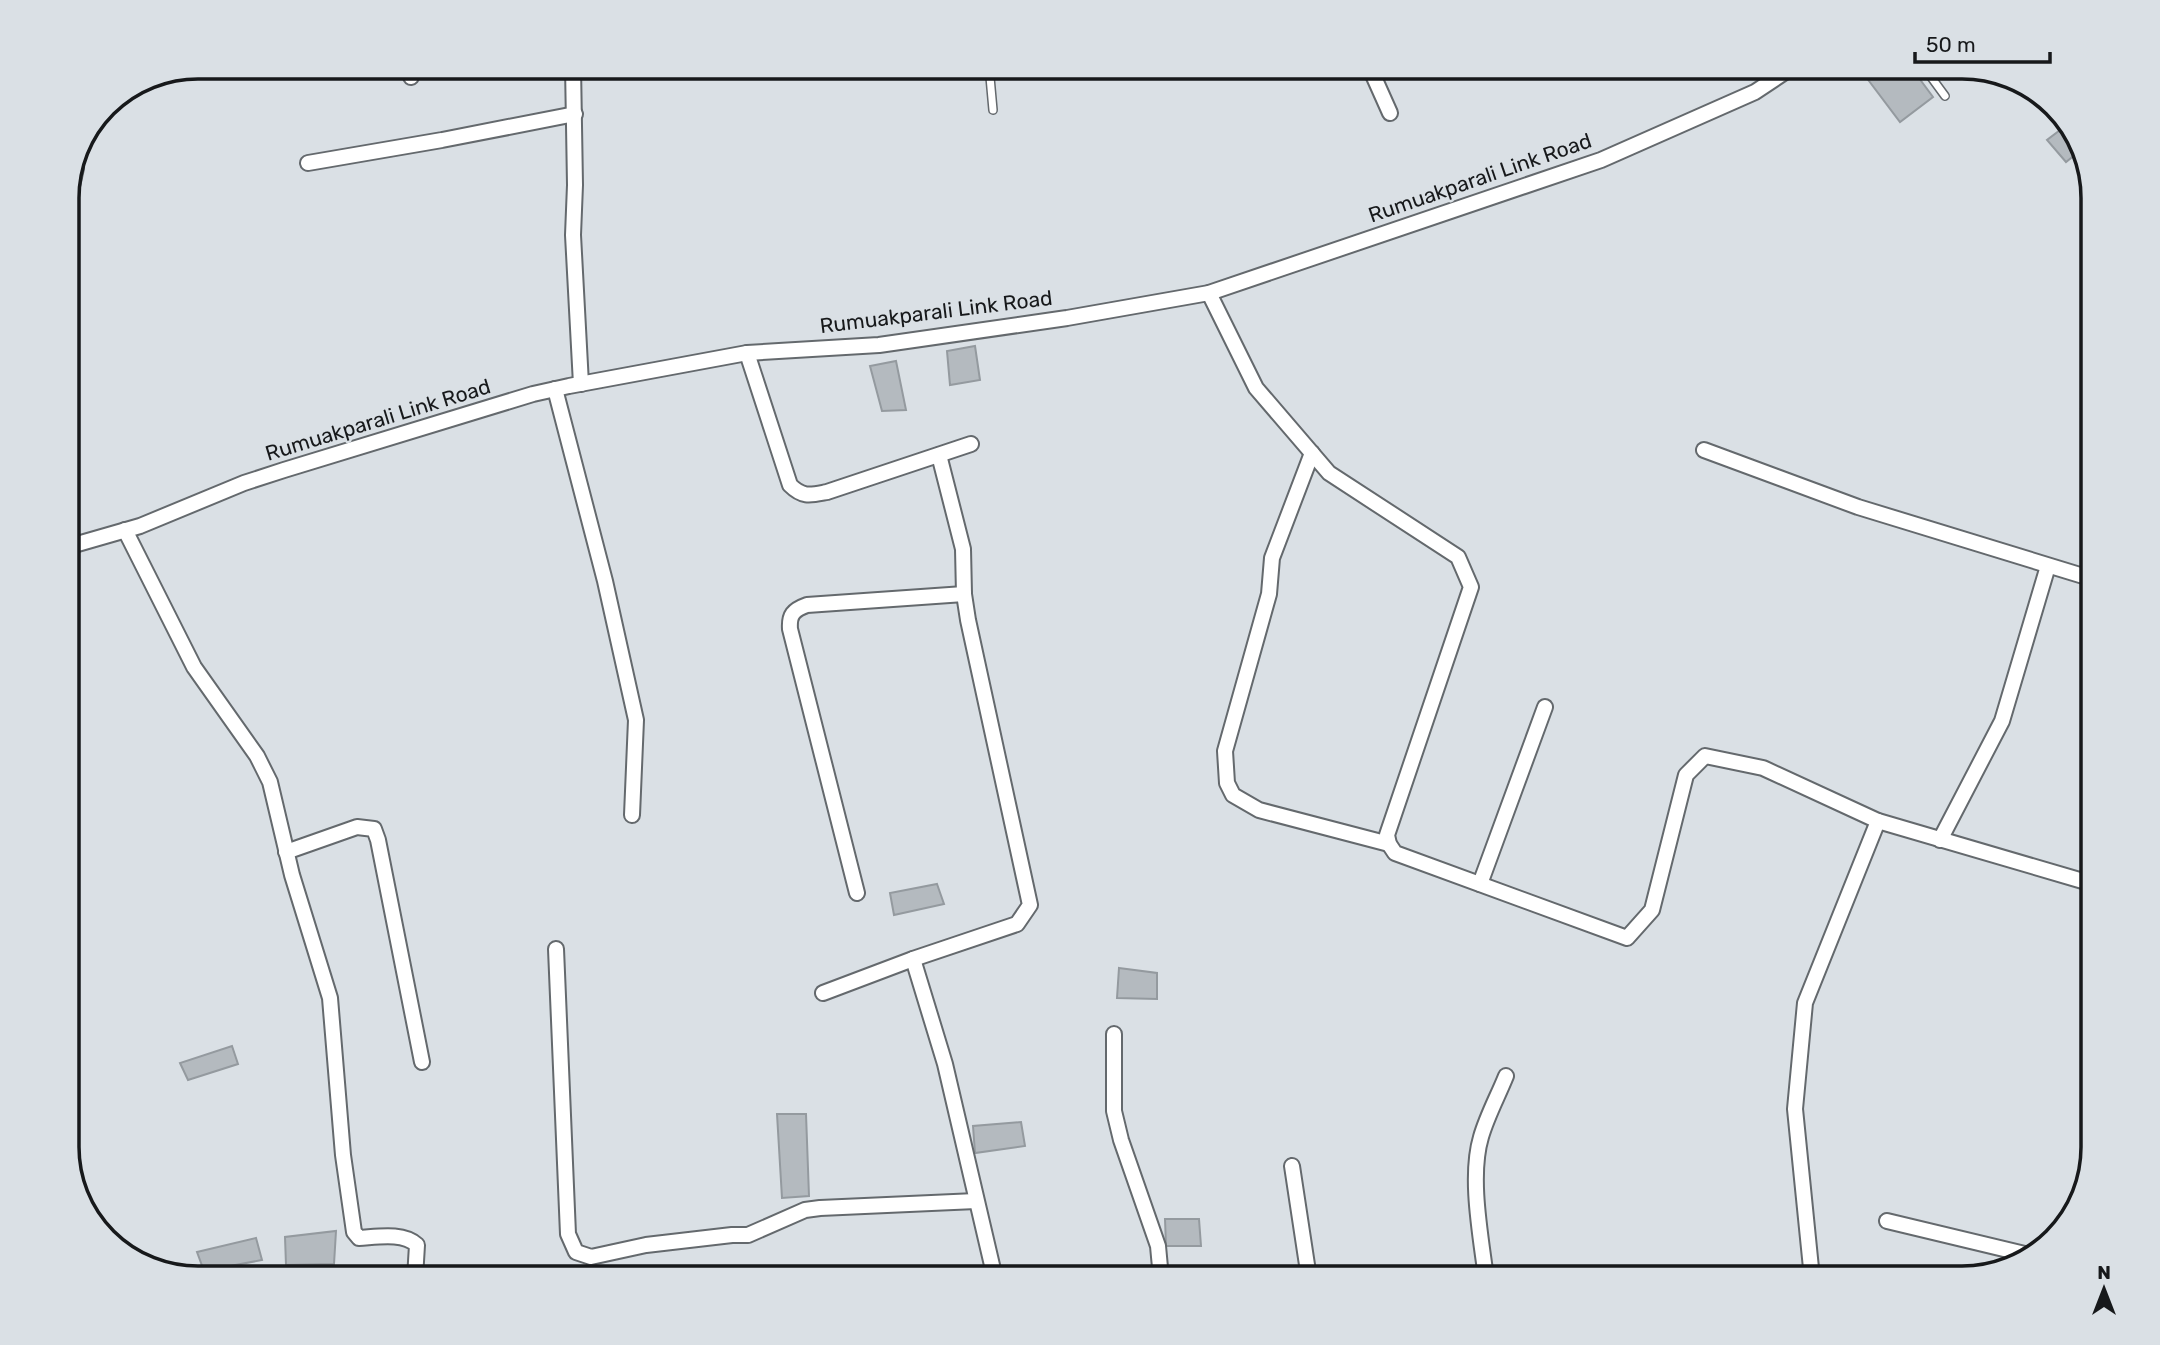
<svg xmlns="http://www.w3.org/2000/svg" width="2160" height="1345" font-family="Rubik,sans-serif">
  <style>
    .building { fill: #b4babf; stroke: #949a9f; stroke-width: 2 }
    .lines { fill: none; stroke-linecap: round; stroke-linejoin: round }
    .service-casing { stroke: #64696d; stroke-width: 10 }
    .minor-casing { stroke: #64696d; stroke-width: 18 }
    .service { stroke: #fff; stroke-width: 7 }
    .minor { stroke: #fff; stroke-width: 14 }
    .labels { text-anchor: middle; stroke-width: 5; stroke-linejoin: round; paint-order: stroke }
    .street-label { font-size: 21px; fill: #17191b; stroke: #dae0e5 }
    .rim { fill: none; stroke: #17191b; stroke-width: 3.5 }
  </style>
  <rect width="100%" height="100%" fill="#dae0e5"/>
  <g class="building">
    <polygon points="1864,66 1910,66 1933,97 1900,122 1860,69"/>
    <polygon points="2068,124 2076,132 2081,150 2066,162 2047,140"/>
    <polygon points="975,346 980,380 950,385 947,351"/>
    <polygon points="896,361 906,410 882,411 870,366"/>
    <polygon points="2088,387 2093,389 2093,412 2081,408"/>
    <polygon points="937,884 944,904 894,915 890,893"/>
    <polygon points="1119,968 1157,973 1157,999 1117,998"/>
    <polygon points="232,1046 238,1064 188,1080 180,1063"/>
    <polygon points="777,1114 806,1114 809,1196 782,1198"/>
    <polygon points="1021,1122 1025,1146 975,1153 973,1126"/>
    <polygon points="1165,1219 1199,1219 1201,1246 1166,1246"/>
    <polygon points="336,1231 334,1264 286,1265 285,1237"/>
    <polygon points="256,1238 262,1260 204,1271 197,1252"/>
  </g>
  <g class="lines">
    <g class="service-casing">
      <g id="service">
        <polyline points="989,66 993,110"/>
        <polyline points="1923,66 1945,96"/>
      </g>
    </g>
    <g class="minor-casing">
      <g id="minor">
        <polyline points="410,66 411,77"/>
        <polyline points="573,66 575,185 573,235 581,384"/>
        <polyline points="1369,66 1390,113"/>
        <polyline points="308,163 442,140 575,114"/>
        <polyline points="72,186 76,168"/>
        <polyline points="1209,293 1256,388 1329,473 1458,557 1471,587 1387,835 1389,844 1395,853 1627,938 1652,910 1686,775 1705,756 1763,768 1878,821 2093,884"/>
        <path d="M747,353l43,132c13,13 21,10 37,7l144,-48"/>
        <polyline points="555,389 605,581 636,720 632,815"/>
        <polyline points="1704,450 1858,507 2093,579"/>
        <polyline points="1312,453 1272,558 1269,594 1225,751 1227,783 1233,795 1259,810 1389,844"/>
        <path d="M125,530l69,137 63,89 13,26 22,93 38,123 13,157 11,77 5,6c18,-1 44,-6 58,7l-2,33"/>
        <polyline points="67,547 140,526 244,483 284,470 533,394 569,386 747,353 879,345 1067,318 1209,293 1601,160 1755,92 1794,66"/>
        <polyline points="1940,840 2002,721 2048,566"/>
        <polyline points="286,852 357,827 374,829 378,840 422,1062"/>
        <polyline points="1480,884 1545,707"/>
        <path d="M857,893l-67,-264c-1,-14 3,-19 17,-24l157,-11"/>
        <polyline points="556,949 568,1234 576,1252 591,1257 646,1245 732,1235 748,1235 805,1210 820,1208 976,1201"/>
        <polyline points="913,959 945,1064 995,1278"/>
        <polyline points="823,993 913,959 1017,924 1030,905 968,620 964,594 963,549 939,455"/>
        <polyline points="1114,1034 1114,1111 1121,1140 1158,1246 1161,1278"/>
        <polyline points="1292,1166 1309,1278"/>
        <polyline points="1887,1221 2033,1256"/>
        <path d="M1486,1278c-5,-41 -17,-101 -5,-141 6,-21 17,-41 25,-61"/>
        <polyline points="1812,1278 1795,1109 1805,1003 1878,821"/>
      </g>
    </g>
    <use href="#service" class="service"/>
    <use href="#minor" class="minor"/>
  </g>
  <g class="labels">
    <g class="street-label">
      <text transform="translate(1480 178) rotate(-19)" y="7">Rumuakparali Link Road</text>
      <text transform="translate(936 312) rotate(-7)" y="7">Rumuakparali Link Road</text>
      <text transform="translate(378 420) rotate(-17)" y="7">Rumuakparali Link Road</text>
    </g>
  </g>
  <path d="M0 0H2160V1345H0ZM198 79H1962A119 119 0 0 1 2081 198V1147A119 119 0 0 1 1962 1266H198A119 119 0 0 1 79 1147V198A119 119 0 0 1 198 79Z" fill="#dae0e5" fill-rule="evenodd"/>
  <path class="rim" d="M198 79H1962A119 119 0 0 1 2081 198V1147A119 119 0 0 1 1962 1266H198A119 119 0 0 1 79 1147V198A119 119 0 0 1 198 79Z"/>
  <g transform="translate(2104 1289)" stroke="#dae0e5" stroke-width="5" paint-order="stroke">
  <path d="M0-5L12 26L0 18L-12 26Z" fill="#17191b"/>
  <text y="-10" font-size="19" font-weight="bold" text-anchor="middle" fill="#17191b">N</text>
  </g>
  <path d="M1915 52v10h135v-10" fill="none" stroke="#17191b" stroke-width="3.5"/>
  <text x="1926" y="52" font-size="21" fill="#17191b" stroke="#dae0e5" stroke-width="5" paint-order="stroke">50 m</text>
</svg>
